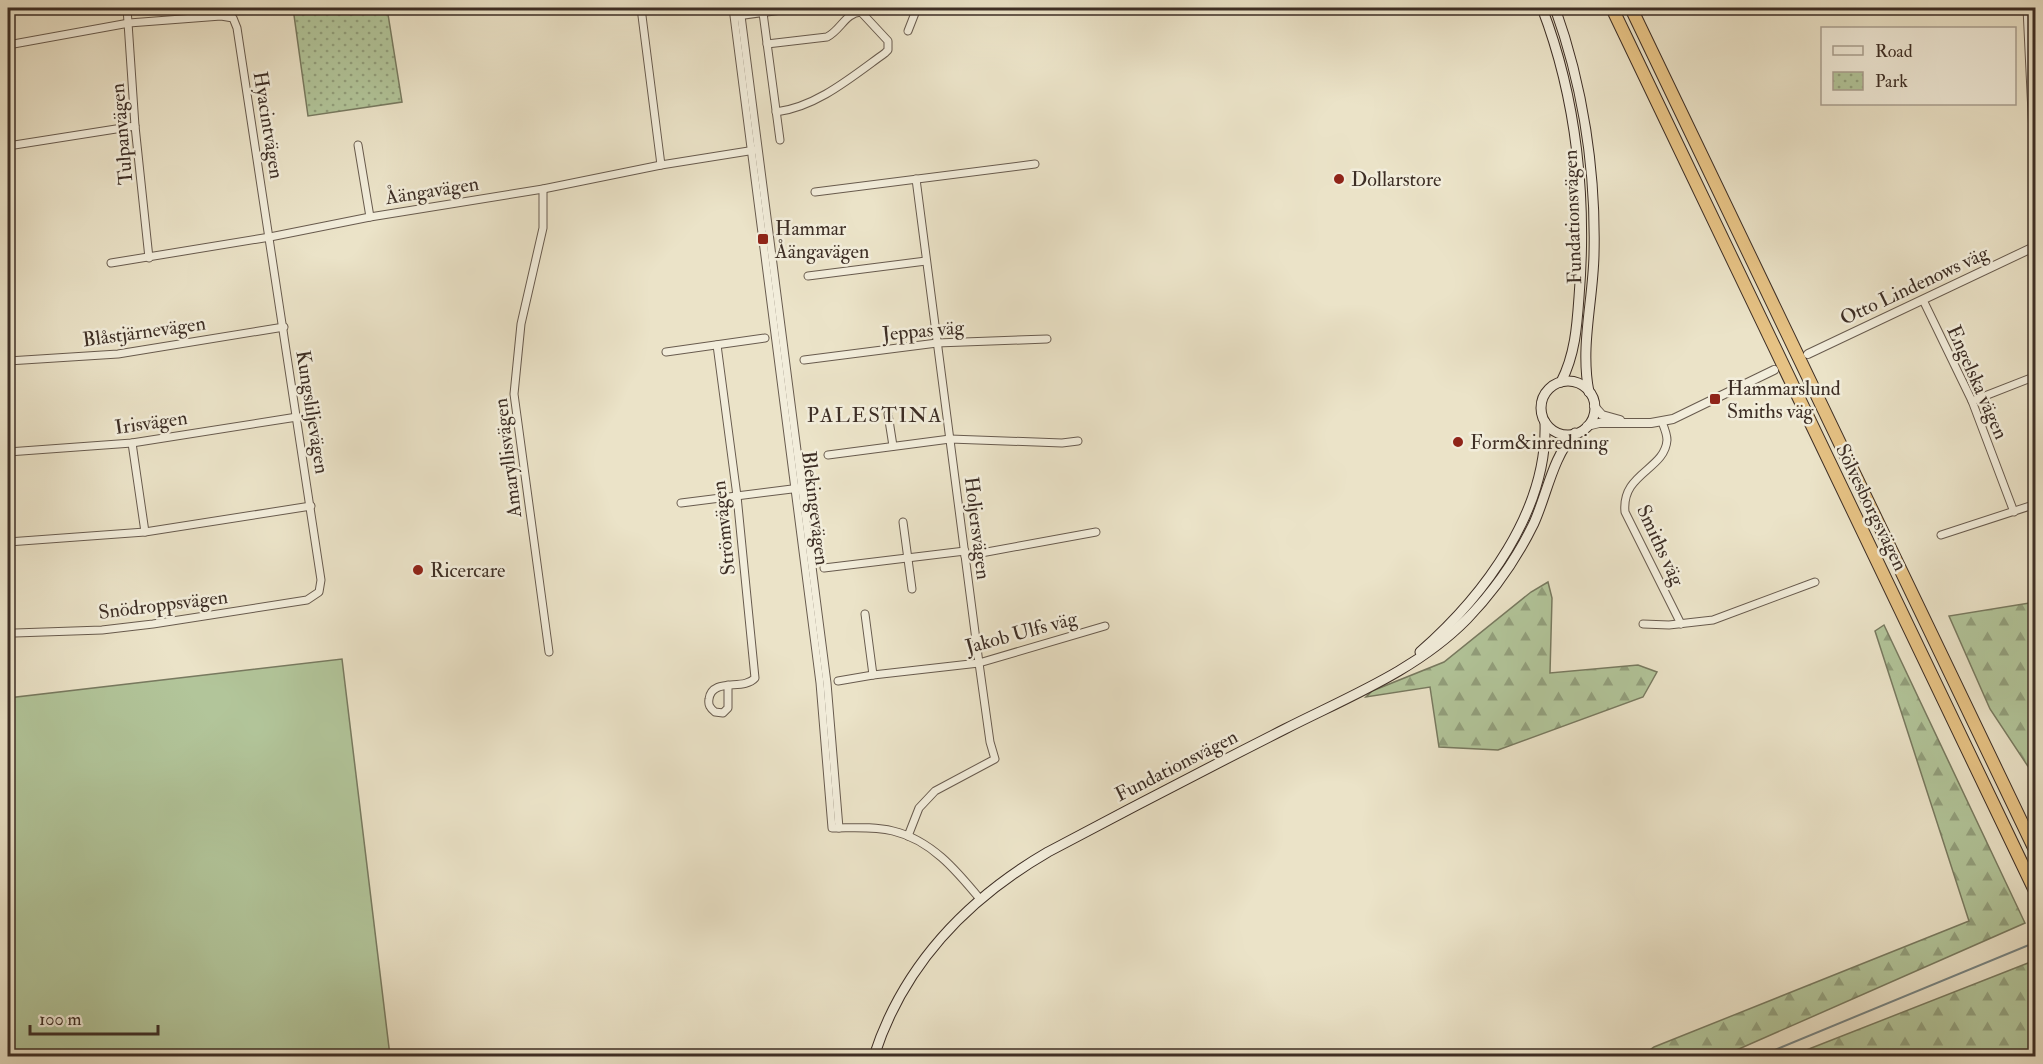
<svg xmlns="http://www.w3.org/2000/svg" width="2043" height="1064" font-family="'IM FELL Double Pica',serif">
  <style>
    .grass { fill: #b2c59a; stroke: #787a60; stroke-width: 1.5 }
    .forest { fill: url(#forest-firs); stroke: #787a60; stroke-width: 1.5 }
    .park { fill: url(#park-dots); stroke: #787a60; stroke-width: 1.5 }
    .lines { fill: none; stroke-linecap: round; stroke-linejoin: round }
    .stream { stroke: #768382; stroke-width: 2 }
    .minor-casing { stroke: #685b4e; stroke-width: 9 }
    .tertiary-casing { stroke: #685b4e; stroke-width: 10 }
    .secondary-casing { stroke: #3d2e25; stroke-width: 11 }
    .motorway-casing { stroke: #3d2e25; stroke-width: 14 }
    .minor { stroke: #f2eddb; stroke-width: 7 }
    .tertiary { stroke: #f2eddb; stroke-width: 8 }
    .secondary { stroke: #f2eddb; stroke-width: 9 }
    .motorway { stroke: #e6c284; stroke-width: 12 }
    .poi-dot { fill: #8f2418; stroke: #f2eddb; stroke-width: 2 }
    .labels { text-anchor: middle; stroke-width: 5; stroke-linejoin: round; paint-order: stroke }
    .street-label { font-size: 20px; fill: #3d2e25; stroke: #f2eddb }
    .poi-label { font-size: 20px; fill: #3d2e25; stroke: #f2eddb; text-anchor: start }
    .neighbourhood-label { font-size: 21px; letter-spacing: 1.5px; fill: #3d2e25; stroke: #f2eddb }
  </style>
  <defs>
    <pattern id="forest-firs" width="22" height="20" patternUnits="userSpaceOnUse" patternTransform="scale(1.5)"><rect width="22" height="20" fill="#b2c59a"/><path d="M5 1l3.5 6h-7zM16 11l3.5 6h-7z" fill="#92a07d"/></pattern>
    <pattern id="park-dots" width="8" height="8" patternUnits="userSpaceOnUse" patternTransform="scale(1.5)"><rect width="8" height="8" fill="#b2c59a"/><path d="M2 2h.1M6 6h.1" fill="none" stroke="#92a07d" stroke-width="1.8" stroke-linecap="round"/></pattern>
  </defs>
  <rect width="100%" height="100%" fill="#ebe3c8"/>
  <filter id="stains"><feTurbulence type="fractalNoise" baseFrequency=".00333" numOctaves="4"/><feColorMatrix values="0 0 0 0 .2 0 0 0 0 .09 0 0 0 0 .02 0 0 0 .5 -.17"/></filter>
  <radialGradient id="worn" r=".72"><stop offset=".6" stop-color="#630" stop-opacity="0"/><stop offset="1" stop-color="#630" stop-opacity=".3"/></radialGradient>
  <polygon class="grass" points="342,659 390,1056 8,1056 8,698"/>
  <g class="forest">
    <polygon points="1548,582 1552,598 1550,673 1638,665 1657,672 1643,697 1498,750 1439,747 1430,687 1366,697 1372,691 1444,662 1531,592"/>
    <polygon points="2035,602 2036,602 2035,777 1990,709 1949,616"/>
    <polygon points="1884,625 2025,923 1723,1056 1642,1056 1654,1047 1969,921 1875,631"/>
    <polygon points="2028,963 2035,979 2035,1056 1791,1056"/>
  </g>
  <polygon class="park" points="293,8 387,8 402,102 308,116"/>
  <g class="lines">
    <polyline class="stream" points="1760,1056 2036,942"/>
    <g class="minor-casing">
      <g id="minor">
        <polyline points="127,8 135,126 149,258"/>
        <polyline points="641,8 661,165"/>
        <path d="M733,8l87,675 12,145c20,0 41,-2 61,3 38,9 63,39 87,68"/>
        <polyline points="740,8 827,683 839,828"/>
        <polyline points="2027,8 2036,197"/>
        <polyline points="763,13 780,140"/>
        <polyline points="737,16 796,8"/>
        <polyline points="908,31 917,8"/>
        <path d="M767,44l60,-7c14,-7 18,-24 34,-25l27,29v9l-3,3c-32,23 -68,54 -109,59"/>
        <polyline points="8,45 129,23 221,16 233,18 237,28 321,580 319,592 307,600 153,624 102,630 15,633 8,631"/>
        <polyline points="358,145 370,217"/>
        <polyline points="8,146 135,126"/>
        <polyline points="543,189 543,228 521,324 514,394 549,652"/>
        <polyline points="815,192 1035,164"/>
        <polyline points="111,263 270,237 370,217 543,189 661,165 755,150"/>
        <polyline points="808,276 926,261"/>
        <polyline points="1923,300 1972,401 2014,512"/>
        <path d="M717,345l20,151 18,182c-11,13 -43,-1 -46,21 -1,6 1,9 6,13l8,1 5,-5v-23"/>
        <polyline points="666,352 765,338"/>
        <polyline points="804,360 937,343 1047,339"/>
        <polyline points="8,361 118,354 284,327"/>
        <polyline points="1972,401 2036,376"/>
        <polyline points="888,414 893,446"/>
        <path d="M1662,422c2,5 5,12 5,18 -2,30 -46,33 -42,72l56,112"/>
        <polyline points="132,443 145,532"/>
        <polyline points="8,452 132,443 297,417"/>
        <polyline points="828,455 950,439 1062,443 1078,441"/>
        <polyline points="681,503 800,488"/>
        <polyline points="903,522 912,589"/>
        <polyline points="1941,535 2036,504"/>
        <polyline points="8,542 145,532 311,506"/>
        <polyline points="965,556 1096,532"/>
        <polyline points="824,568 965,551"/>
        <polyline points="865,614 873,675 979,663 1105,626"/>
        <polyline points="1643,624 1669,625 1713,620 1815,582"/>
        <polyline points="838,681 873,675"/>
        <polyline points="908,836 919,808 935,791 995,759 990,742 979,663 916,179"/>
      </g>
    </g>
    <g class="tertiary-casing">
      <g id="tertiary">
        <polyline points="1808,354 2036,246"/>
        <polyline points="1594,406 1602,415 1620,420"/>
        <polyline points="1587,426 1599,423 1651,423 1673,419 1774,370"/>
      </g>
    </g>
    <g class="secondary-casing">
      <g id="secondary">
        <path d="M1542,8c35,91 45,192 37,289 -2,29 -4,58 -18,85"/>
        <path d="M1555,8c28,78 41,164 39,247 -1,46 -14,92 -5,137"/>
        <circle cx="1568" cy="408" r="27"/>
        <path d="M1420,652c64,-56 128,-141 125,-230"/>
        <path d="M874,1056c29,-90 93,-157 174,-204 79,-42 158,-83 237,-123 63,-32 132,-59 182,-110 27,-28 50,-61 67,-96 13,-29 19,-67 41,-90"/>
      </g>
    </g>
    <g class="motorway-casing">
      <g id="motorway">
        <polyline points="1612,8 2036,893"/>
        <polyline points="1631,8 2036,852"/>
      </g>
    </g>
    <use href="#minor" class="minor"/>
    <use href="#tertiary" class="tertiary"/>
    <use href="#secondary" class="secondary"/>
    <use href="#motorway" class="motorway"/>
  </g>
  <g class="poi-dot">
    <circle cx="1339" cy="179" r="6"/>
    <rect x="757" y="233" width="12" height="12" rx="3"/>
    <rect x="1709" y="393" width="12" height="12" rx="3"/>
    <circle cx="1458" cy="442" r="6"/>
    <circle cx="418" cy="570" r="6"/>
  </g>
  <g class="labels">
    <g class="street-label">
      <text transform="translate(269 125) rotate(81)" y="7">Hyacintvägen</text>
      <text transform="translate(121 134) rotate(-95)" y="7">Tulpanvägen</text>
      <text transform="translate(432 190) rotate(-9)" y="7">Åängavägen</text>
      <text transform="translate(1572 217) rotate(-92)" y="7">Fundationsvägen</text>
      <text transform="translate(1914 285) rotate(-25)" y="7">Otto Lindenows väg</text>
      <text transform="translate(923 330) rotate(-5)" y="7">Jeppas väg</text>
      <text transform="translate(144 331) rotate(-8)" y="7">Blåstjärnevägen</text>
      <text transform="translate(1978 382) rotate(66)" y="7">Engelska vägen</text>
      <text transform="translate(313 412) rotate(81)" y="7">Kungsliljevägen</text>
      <text transform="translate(151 422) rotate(-8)" y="7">Irisvägen</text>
      <text transform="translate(507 458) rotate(-97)" y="7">Amaryllisvägen</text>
      <text transform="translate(1872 507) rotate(64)" y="7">Sölvesborgsvägen</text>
      <text transform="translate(816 508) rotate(83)" y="7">Blekingevägen</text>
      <text transform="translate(723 528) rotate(-96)" y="7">Strömvägen</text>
      <text transform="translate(978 528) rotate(83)" y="7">Holjersvägen</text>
      <text transform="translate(1661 545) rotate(65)" y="7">Smiths väg</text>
      <text transform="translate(163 604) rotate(-7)" y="7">Snödroppsvägen</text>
      <text transform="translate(1021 632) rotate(-15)" y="7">Jakob Ulfs väg</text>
      <text transform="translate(1176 765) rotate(-27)" y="7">Fundationsvägen</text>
    </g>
    <g class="poi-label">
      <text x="1351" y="186">Dollarstore</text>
      <text x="775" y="235">Hammar<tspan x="775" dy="23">Åängavägen</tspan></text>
      <text x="1727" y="395">Hammarslund<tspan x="1727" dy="23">Smiths väg</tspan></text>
      <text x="1470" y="449">Form&amp;inredning</text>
      <text x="430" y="577">Ricercare</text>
    </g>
    <g class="neighbourhood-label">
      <text x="875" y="422">PALESTINA</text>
    </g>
  </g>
  <rect width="2043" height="1064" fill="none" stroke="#ebe3c8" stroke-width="30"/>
  <rect x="9" y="9" width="2025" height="1046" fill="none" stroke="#3d2e25" stroke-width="3"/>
  <rect x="15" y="15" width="2013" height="1034" fill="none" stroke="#3d2e25" stroke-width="1.5"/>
  <rect x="1821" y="27" width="195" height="78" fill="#f2eddb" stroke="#aaa192" stroke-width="1.5"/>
  <rect x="1833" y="46" width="30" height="9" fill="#f2eddb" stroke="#aaa192" stroke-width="1.5"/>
  <text x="1875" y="57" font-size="18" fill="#3d2e25">Road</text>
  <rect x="1833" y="72" width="30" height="18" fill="url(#park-dots)" stroke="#aaa192" stroke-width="1.5"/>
  <text x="1875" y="87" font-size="18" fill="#3d2e25">Park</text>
  <path d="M30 1025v9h128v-9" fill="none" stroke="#3d2e25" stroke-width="3"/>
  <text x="39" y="1025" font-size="18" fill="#3d2e25" stroke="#f2eddb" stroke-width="4.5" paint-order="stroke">100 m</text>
  <rect width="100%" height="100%" filter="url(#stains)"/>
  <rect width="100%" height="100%" fill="url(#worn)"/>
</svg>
